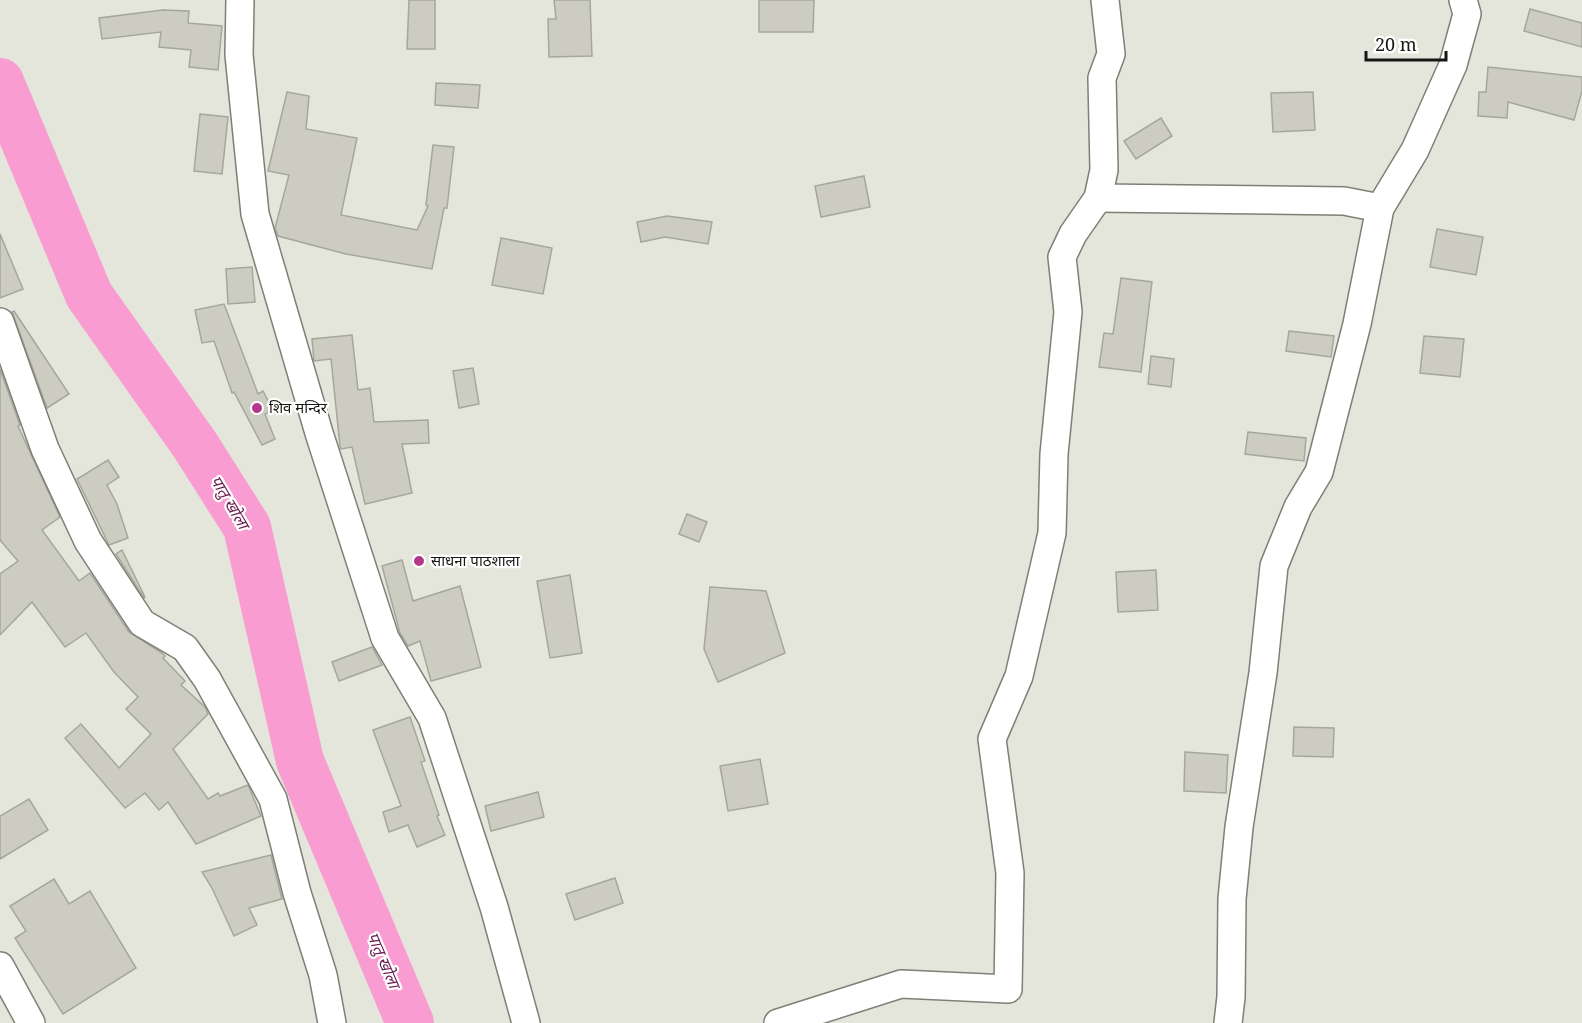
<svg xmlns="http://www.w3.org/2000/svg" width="1582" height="1023" font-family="'Noto Serif','Noto Sans Devanagari',serif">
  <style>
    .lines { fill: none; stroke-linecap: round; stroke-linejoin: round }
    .river { stroke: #f99cd2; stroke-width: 48 }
    .building { fill: #ccccc1; stroke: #a6a79c; stroke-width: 1.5 }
    .minor-casing { stroke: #7f7f75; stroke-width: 30 }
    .minor { stroke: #fff; stroke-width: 27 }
    .poi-dot { fill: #b33889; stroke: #fff; stroke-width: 2 }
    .labels { text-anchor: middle; stroke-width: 4.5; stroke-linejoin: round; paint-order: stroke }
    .poi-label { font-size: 15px; fill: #161612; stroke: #fff; text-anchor: start }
    .water-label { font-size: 16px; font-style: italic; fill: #68184d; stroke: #fff }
  </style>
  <rect width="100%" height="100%" fill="#e5e6db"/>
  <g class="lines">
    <polyline class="river" points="0,82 89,295 195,445 247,527 300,761 410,1023"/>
  </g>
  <g class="building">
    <polygon points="409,0 435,0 435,49 407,49"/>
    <polygon points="554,0 590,0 592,56 549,57 548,19 556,19"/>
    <polygon points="759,0 814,0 813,32 759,32"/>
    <polygon points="1530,9 1582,23 1582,47 1524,31"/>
    <polygon points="163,10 189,11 188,23 222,26 218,70 189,67 191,50 159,47 161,32 102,39 99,18"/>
    <polygon points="1488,67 1582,77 1582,91 1574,120 1508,102 1507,118 1478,116 1479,92 1486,92"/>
    <polygon points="436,83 480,85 478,108 435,105"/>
    <polygon points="287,92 309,96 306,129 357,138 341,215 417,230 428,206 426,205 433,145 454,147 447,208 444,208 432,269 346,254 278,236 275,228 289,175 268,171"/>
    <polygon points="1313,92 1315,130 1273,132 1271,93"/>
    <polygon points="200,114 228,117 222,174 194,171"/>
    <polygon points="1161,118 1172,136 1136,159 1124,141"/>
    <polygon points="864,176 870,207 821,217 815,186"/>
    <polygon points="667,216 712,222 708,244 665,237 641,242 637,222"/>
    <polygon points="1437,229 1483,237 1476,275 1430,267"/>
    <polygon points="0,234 23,289 0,298"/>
    <polygon points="501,238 552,248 543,294 492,285"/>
    <polygon points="252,267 255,302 228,304 226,269"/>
    <polygon points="1121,278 1152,282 1141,372 1099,367 1104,333 1113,334"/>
    <polygon points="224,304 258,394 263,391 273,410 265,414 275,439 262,445 234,392 232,393 214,341 202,343 195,310"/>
    <polygon points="14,311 69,394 47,408 12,312"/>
    <polygon points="1289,331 1334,336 1331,357 1286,351"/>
    <polygon points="352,335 358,390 370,388 374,422 428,420 429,443 402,444 412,493 365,504 352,447 341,449 340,446 331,359 314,361 312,339"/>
    <polygon points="1424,336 1464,339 1460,377 1420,373"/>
    <polygon points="1151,356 1174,359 1171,387 1148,384"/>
    <polygon points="473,368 479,404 459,408 453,371"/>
    <polygon points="0,369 20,425 18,426 60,517 42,530 79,581 90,573 129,632 162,653 165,656 163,658 185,681 181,685 205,707 208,714 173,749 208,799 218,793 220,796 248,785 261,816 196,844 168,802 159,810 145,793 125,808 65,738 81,724 119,768 151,734 126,709 138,697 114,672 86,633 65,647 32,602 0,635 0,574 18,561 0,540"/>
    <polygon points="1248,432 1306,438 1304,461 1245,454"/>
    <polygon points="108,460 119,477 107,485 117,504 128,538 109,545 77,479"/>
    <polygon points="687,514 707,522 699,542 679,534"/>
    <polygon points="122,550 145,597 144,598 116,554"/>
    <polygon points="402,560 413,601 460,586 481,667 431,681 420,641 408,646 400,633 382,566"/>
    <polygon points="1156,570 1158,610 1118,612 1116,572"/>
    <polygon points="570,575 582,653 550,658 537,581"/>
    <polygon points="710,587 766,591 785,653 718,682 704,649"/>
    <polygon points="372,647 382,665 339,681 332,662"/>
    <polygon points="410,717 425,761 421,762 439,815 437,816 445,835 417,847 408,825 389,832 383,812 401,806 373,730"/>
    <polygon points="1294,727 1334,728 1333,757 1293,756"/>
    <polygon points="1185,752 1228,755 1226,793 1184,791"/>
    <polygon points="760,759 768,804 728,811 720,766"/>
    <polygon points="538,792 544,817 491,831 485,806"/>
    <polygon points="29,799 48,830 0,859 0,816"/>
    <polygon points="271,855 282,899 249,908 257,925 234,936 212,888 202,872"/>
    <polygon points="615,878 623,903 575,920 566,894"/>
    <polygon points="54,879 69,904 90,891 136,968 63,1014 15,938 26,931 10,906"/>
  </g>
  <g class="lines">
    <g class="minor-casing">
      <g id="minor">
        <polyline points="240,0 239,55 255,214 319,433 385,638 432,718 494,907 526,1023"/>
        <polyline points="1098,198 1344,201 1380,208"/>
        <polyline points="0,322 45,449 88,541 142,623 185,648 207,679 273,799 297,893 323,975 332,1023"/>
        <polyline points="0,966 31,1023"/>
        <polyline points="778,1023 901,984 1008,989 1010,873 992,739 1019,676 1052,533 1054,454 1068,312 1062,257 1073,234 1098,198 1104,170 1102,78 1111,54 1105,0"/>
        <polyline points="1228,1023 1231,997 1232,899 1239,827 1263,673 1274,566 1298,507 1319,472 1357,324 1380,208 1415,150 1453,65 1467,14 1463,0"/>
      </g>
    </g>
    <use href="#minor" class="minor"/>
  </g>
  <g class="poi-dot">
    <circle cx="257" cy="408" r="6"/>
    <circle cx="419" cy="561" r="6"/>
  </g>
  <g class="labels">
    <g class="poi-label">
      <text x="269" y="413">शिव मन्दिर</text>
      <text x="431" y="566">साधना पाठशाला</text>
    </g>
    <g class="water-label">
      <text transform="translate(230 502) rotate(59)" y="6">पातु खोला</text>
      <text transform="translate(384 960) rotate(67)" y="6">पातु खोला</text>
    </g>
  </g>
  <path d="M1366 51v9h80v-9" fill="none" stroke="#161612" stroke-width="3"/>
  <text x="1375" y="51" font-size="18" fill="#161612" stroke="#ffffff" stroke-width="4.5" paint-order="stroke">20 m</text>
</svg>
